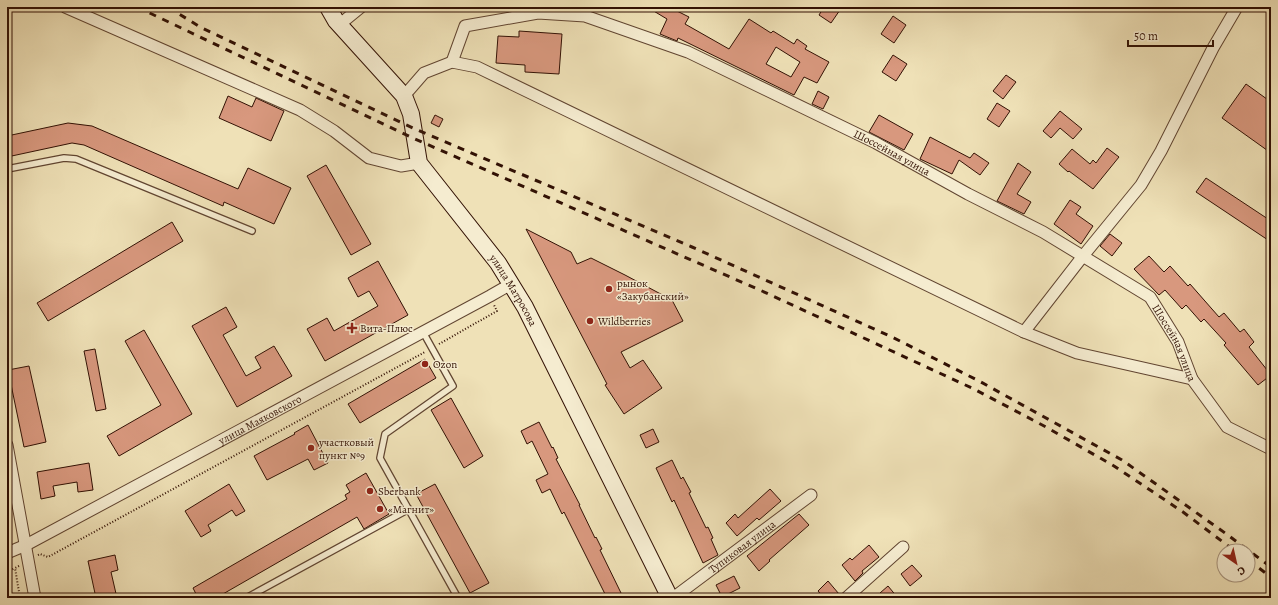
<svg xmlns="http://www.w3.org/2000/svg" width="1278" height="605" font-family="Alegreya,serif">
  <style>
    .building { fill: #d8987e; stroke: #321104; fill-rule: evenodd }
    .lines { fill: none; stroke-linecap: round; stroke-linejoin: round }
    .lane-casing { stroke: #614531; stroke-width: 8 }
    .street-casing { stroke: #614531; stroke-width: 13 }
    .secondary-casing { stroke: #321104; stroke-width: 18 }
    .path { stroke: #321104; stroke-width: 2; stroke-dasharray: 1 2; stroke-linecap: butt }
    .lane { stroke: #f5ecd0; stroke-width: 5.5 }
    .street { stroke: #f5ecd0; stroke-width: 11 }
    .secondary { stroke: #f5ecd0; stroke-width: 16 }
    .rail { stroke: #321104; stroke-width: 3; stroke-dasharray: 7 7; stroke-linecap: butt }
    .poi-dot { fill: #8f2418; stroke: #f5ecd0; stroke-width: 1.5 }
    .labels { text-anchor: middle; stroke-width: 3; stroke-linejoin: round; paint-order: stroke }
    .street-label { font-size: 11px; fill: #321104; stroke: #f5ecd0 }
    .poi-label { font-size: 11px; fill: #321104; stroke: #f5ecd0; text-anchor: start }
  </style>
  <rect width="100%" height="100%" fill="#efe1b7"/>
  <filter id="stains"><feTurbulence type="fractalNoise" baseFrequency=".005" numOctaves="4"/><feColorMatrix values="0 0 0 0 .2 0 0 0 0 .09 0 0 0 0 .02 0 0 0 .5 -.17"/></filter>
  <radialGradient id="worn" r=".72"><stop offset=".6" stop-color="#630" stop-opacity="0"/><stop offset="1" stop-color="#630" stop-opacity=".3"/></radialGradient>
  <g class="building">
    <path d="M647,7h22l20,10 -4,7 44,25 20,-30 22,14 2,-2 21,13 3,-5 10,7 -2,3 24,13 -12,21 -13,-6 -10,18 -116,-57 -1,3 -17,-7 7,-15zM776,47l24,15 -9,15 -25,-13z"/>
    <polygon points="824,7 842,7 831,23 819,15"/>
    <polygon points="893,16 906,25 894,43 881,34"/>
    <polygon points="519,31 562,34 559,74 525,72 525,65 496,63 498,36 519,37"/>
    <polygon points="893,55 907,64 896,81 882,72"/>
    <polygon points="1006,75 1016,82 1003,99 993,91"/>
    <polygon points="1246,84 1271,102 1271,153 1222,118"/>
    <polygon points="818,91 829,97 823,109 812,104"/>
    <polygon points="228,96 252,107 256,98 284,111 271,141 219,118"/>
    <polygon points="997,103 1010,111 999,127 987,119"/>
    <polygon points="1060,111 1082,129 1073,139 1060,128 1051,138 1043,131"/>
    <polygon points="435,115 443,119 439,127 431,123"/>
    <polygon points="879,115 913,134 904,150 869,132"/>
    <polygon points="68,123 92,126 238,189 248,168 291,188 274,224 224,202 223,206 84,145 72,143 7,157 7,136"/>
    <polygon points="930,137 970,158 974,153 989,163 980,175 959,160 952,174 920,159"/>
    <polygon points="1107,148 1119,157 1093,189 1069,171 1068,172 1059,164 1072,149 1090,164 1093,160 1096,163"/>
    <polygon points="1018,163 1031,172 1017,194 1031,202 1024,214 997,201"/>
    <polygon points="326,165 371,244 351,255 307,176"/>
    <polygon points="1206,178 1271,221 1271,242 1196,192"/>
    <polygon points="1070,200 1081,207 1076,214 1093,226 1081,244 1054,224"/>
    <polygon points="172,222 183,241 48,321 37,303"/>
    <polygon points="526,229 571,252 577,264 591,258 625,275 672,300 683,321 621,352 630,368 643,360 662,388 624,414 605,385 607,384"/>
    <polygon points="1110,234 1122,243 1112,256 1100,246"/>
    <polygon points="1149,256 1164,272 1170,266 1188,286 1190,284 1219,317 1224,313 1240,332 1244,329 1254,342 1249,347 1271,375 1258,385 1224,345 1226,343 1204,319 1201,322 1186,305 1182,309 1165,290 1159,295 1134,269"/>
    <polygon points="378,261 408,315 325,361 307,329 327,318 334,331 378,306 369,291 358,297 348,278"/>
    <polygon points="226,307 237,327 223,335 246,376 261,368 255,357 274,346 292,376 237,407 192,326"/>
    <polygon points="144,330 192,414 119,456 107,436 161,405 125,341"/>
    <polygon points="95,349 106,409 96,411 84,351"/>
    <polygon points="425,359 436,378 360,423 348,404"/>
    <polygon points="29,366 46,442 24,447 8,370"/>
    <polygon points="451,398 483,456 464,468 431,410"/>
    <polygon points="539,422 552,448 553,447 558,458 556,459 580,505 579,505 595,538 596,537 602,549 600,550 622,595 615,598 607,598 564,512 562,514 550,489 542,493 536,480 548,474 532,441 527,444 521,431"/>
    <polygon points="308,425 328,463 314,470 308,459 267,480 254,456 295,434 294,433"/>
    <polygon points="653,429 659,442 646,448 640,435"/>
    <polygon points="672,460 681,479 683,477 691,492 689,493 706,528 708,527 713,538 711,539 718,555 703,563 674,500 672,502 656,468"/>
    <polygon points="89,463 93,490 78,492 77,482 53,486 55,496 41,499 37,472"/>
    <polygon points="366,473 389,514 364,529 357,517 216,598 198,598 193,588 347,499 345,495 350,492 346,485"/>
    <polygon points="229,484 245,511 236,516 232,510 208,525 211,531 201,537 185,511"/>
    <polygon points="435,484 489,583 470,593 416,494"/>
    <polygon points="770,489 781,501 759,520 757,518 737,536 726,523 735,514 738,518"/>
    <polygon points="799,514 809,525 769,560 770,561 759,571 747,556"/>
    <polygon points="869,545 879,557 862,571 863,573 855,581 842,565 850,558 852,560"/>
    <polygon points="115,555 118,570 111,572 117,598 96,598 88,561"/>
    <polygon points="912,565 922,576 910,586 901,574"/>
    <polygon points="734,576 740,588 722,597 716,585"/>
    <polygon points="828,581 839,594 834,598 824,598 818,591"/>
    <polygon points="888,586 898,598 884,598 880,593"/>
  </g>
  <g class="lines">
    <g class="lane-casing">
      <g id="lane">
        <polyline points="7,169 64,158 76,159 252,231"/>
        <polyline points="423,332 453,386 385,434 380,458 458,598"/>
        <polyline points="246,598 409,509"/>
      </g>
    </g>
    <g class="street-casing">
      <g id="street">
        <polyline points="65,7 300,110 334,131 369,158 401,166 419,163"/>
        <polyline points="339,25 361,7"/>
        <path id="s1" d="M452,62l13,-36 73,-13 47,3 103,36 188,91 92,51 75,38 107,65 28,45 14,37 35,48 44,22"/>
        <polyline points="404,96 424,73 452,62 477,67 1024,332 1077,353 1192,379"/>
        <polyline points="1024,332 1083,256 1141,185 1161,151 1213,48 1237,7"/>
        <polyline points="7,445 35,598"/>
        <path id="s2" d="M7,553l19,-8 464,-249 21,-12"/>
        <path id="s3" d="M673,598l138,-103"/>
        <polyline points="846,598 903,547"/>
      </g>
    </g>
    <g class="secondary-casing">
      <g id="secondary">
        <path id="s4" d="M328,7l8,14 68,75 7,18 8,49 79,100 27,44 145,291"/>
      </g>
    </g>
    <g class="path">
      <polyline points="439,344 497,311 494,305"/>
      <polyline points="38,555 40,554 48,557 425,352"/>
      <polyline points="19,566 15,568 20,598"/>
      <polyline points="7,572 15,568"/>
    </g>
    <use href="#lane" class="lane"/>
    <use href="#street" class="street"/>
    <use href="#secondary" class="secondary"/>
    <g class="rail">
      <polyline points="137,7 415,139 762,291 974,389 1046,427 1114,466 1183,512 1235,551"/>
      <polyline points="168,7 200,27 413,128 692,247 892,337 979,381 1122,460 1225,533 1271,567"/>
      <polyline points="1248,560 1271,577"/>
    </g>
  </g>
  <g class="poi-dot">
    <circle cx="609" cy="289" r="4"/>
    <circle cx="590" cy="321" r="4"/>
    <path d="M350 322h4v4h4v4h-4v4h-4v-4h-4v-4h4z"/>
    <circle cx="425" cy="364" r="4"/>
    <circle cx="311" cy="448" r="4"/>
    <circle cx="370" cy="491" r="4"/>
    <circle cx="380" cy="509" r="4"/>
  </g>
  <g class="labels">
    <g class="street-label">
      <text dy="4" stroke="none"><textPath href="#s1" startOffset="496">Шоссейная улица</textPath></text>
      <text dy="4" stroke="none"><textPath href="#s4" startOffset="345">улица Матросова</textPath></text>
      <text dy="4" stroke="none"><textPath href="#s1" startOffset="844">Шоссейная улица</textPath></text>
      <text dy="4" stroke="none"><textPath href="#s2" startOffset="286">улица Маяковского</textPath></text>
      <text dy="4" stroke="none"><textPath href="#s3" startOffset="86">Тупиковая улица</textPath></text>
    </g>
    <g class="poi-label">
      <text x="617" y="287">рынок<tspan x="617" dy="13">«Закубанский»</tspan></text>
      <text x="598" y="325">Wildberries</text>
      <text x="360" y="332">Вита-Плюс</text>
      <text x="433" y="368">Ozon</text>
      <text x="319" y="446">участковый<tspan x="319" dy="13">пункт №9</tspan></text>
      <text x="378" y="495">Sberbank</text>
      <text x="388" y="513">«Магнит»</text>
    </g>
  </g>
  <rect width="1278" height="605" fill="none" stroke="#efe1b7" stroke-width="24"/>
  <rect x="8" y="8" width="1262" height="589" fill="none" stroke="#321104" stroke-width="2"/>
  <rect x="12" y="12" width="1254" height="581" fill="none" stroke="#321104"/>
  <g transform="translate(1236 563) rotate(146)"><circle r="19" fill="#f5ecd0" stroke="#a7947e"/>
  <path d="M0-3L7 15L0 10L-7 15Z" fill="#8f2418"/>
  <text y="-6" font-size="11" font-weight="bold" text-anchor="middle" fill="#321104">С</text>
  </g>
  <path d="M1128 40v6h85v-6" fill="none" stroke="#321104" stroke-width="2"/>
  <text x="1134" y="40" font-size="12" fill="#321104" stroke="#f5ecd0" stroke-width="3" paint-order="stroke">50 m</text>
  <rect width="100%" height="100%" filter="url(#stains)"/>
  <rect width="100%" height="100%" fill="url(#worn)"/>
</svg>
